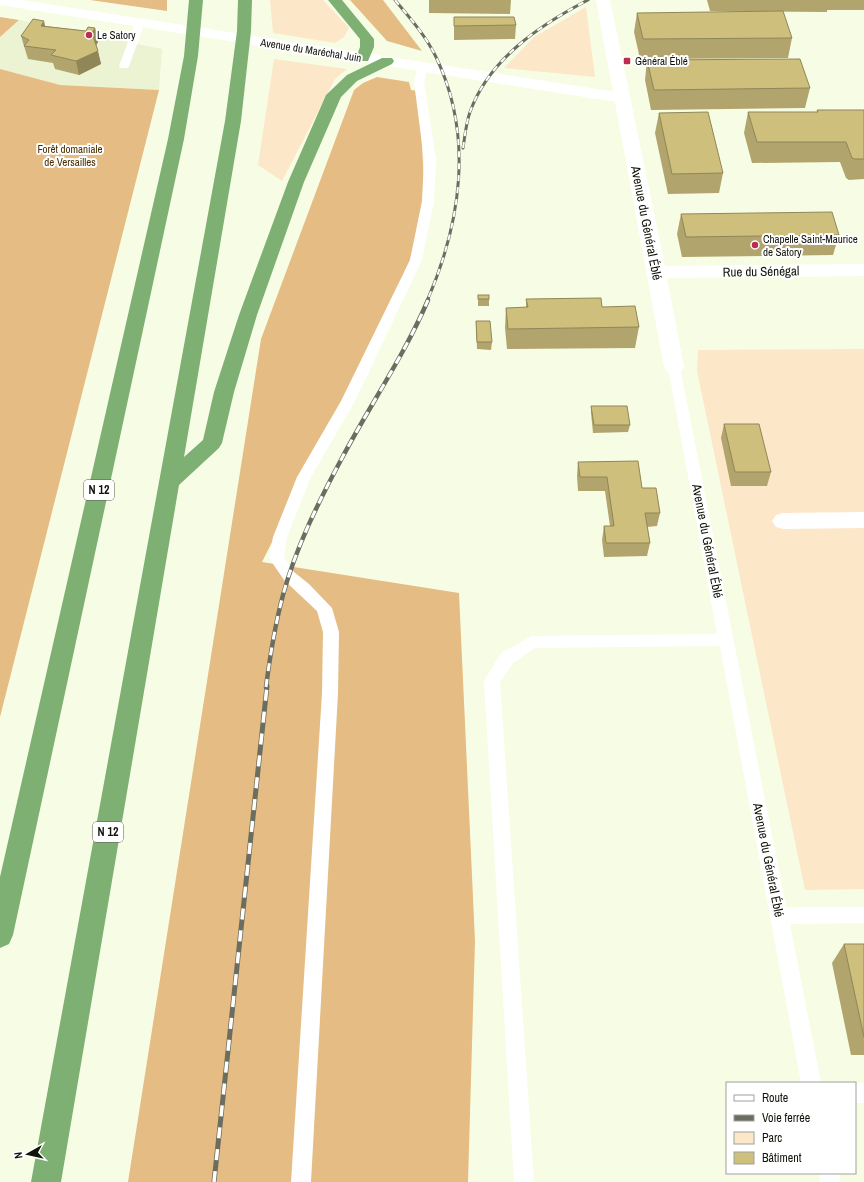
<svg xmlns="http://www.w3.org/2000/svg" width="864" height="1182" font-family="'Archivo Narrow',sans-serif">
  <style>
    .built { fill: #ebf3d2 }
    .green { fill: #fde7c9 }
    .forest { fill: #e5bc83 }
    .lines { fill: none; stroke-linecap: round; stroke-linejoin: round }
    .service { fill: #fff; fill-rule: evenodd }
    .minor { fill: #fff; fill-rule: evenodd }
    .tertiary { fill: #fff; fill-rule: evenodd }
    .trunk { fill: #7eb074; fill-rule: evenodd }
    .rail-far2-casing { stroke: #6b6e5f; stroke-width: 3 }
    .rail-far1-casing { stroke: #6b6e5f; stroke-width: 4.5 }
    .rail-casing { stroke: #6b6e5f; stroke-width: 5 }
    .rail-far2 { stroke: #fff; stroke-width: 2; stroke-dasharray: 6; stroke-linecap: butt }
    .rail-far1 { stroke: #fff; stroke-width: 3; stroke-dasharray: 8; stroke-linecap: butt }
    .rail { stroke: #fff; stroke-width: 3.5; stroke-dasharray: 11; stroke-linecap: butt }
    .wall { fill: #b1a46c }
    .shaded-wall { fill: #908658 }
    .building { fill: #cebf7d; stroke: #908658 }
    .poi-dot { fill: #bd2d53; stroke: #fff; stroke-width: 1.5 }
    .labels { text-anchor: middle; stroke-width: 4; stroke-linejoin: round; paint-order: stroke }
    .far-poi-label { font-size: 11px; fill: #12140b; stroke: #fff; text-anchor: start }
    .far-street-label { font-size: 11px; fill: #12140b; stroke: #fff }
    .far-park-label { font-size: 11px; fill: #482d00; stroke: #fff }
    .shield { fill: #fff; stroke: #595a54; stroke-width: 1 }
    .shield-label { font-size: 12px; font-weight: bold; fill: #12140b }
    .street-label { font-size: 13px; fill: #12140b; stroke: #fff }
  </style>
  <rect width="100%" height="100%" fill="#f7fde4"/>
  <polygon class="built" points="19,20 162,49 159,90 60,85 2,71 0,69 0,37"/>
  <g class="green">
    <polygon points="270,0 323,0 349,28 344,37 335,43 273,33"/>
    <polygon points="586,7 595,77 504,68 534,37"/>
    <polygon points="274,59 347,69 335,79 282,181 258,165"/>
    <polygon points="864,349 864,889 805,890 697,371 698,350"/>
  </g>
  <g class="forest">
    <polygon points="90,0 167,0 167,11"/>
    <polygon points="350,0 383,0 422,51 387,41"/>
    <polygon points="0,17 19,20 0,37"/>
    <polygon points="0,69 60,85 159,90 0,717"/>
    <polygon points="377,77 409,82 411,90 419,91 425,200 410,260 368,351 262,562 459,593 475,941 468,1182 128,1182 261,339 354,90 363,83"/>
  </g>
  <g class="lines">
    <g class="service">
      <polygon points="140,20 145,23 129,66 128,68 120,68 119,66 135,23"/>
      <polygon points="423,64 428,67 424,82 436,160 434,201 422,260 355,401 311,477 287,537 284,557 294,572 309,584 332,608 339,632 338,693 311,1182 291,1182 322,693 323,632 317,611 284,580 269,558 273,537 297,477 341,401 410,260 422,201 424,160 414,82 418,67"/>
      <polygon points="674,363 679,364 680,367 786,907 864,907 864,923 790,924 821,1083 801,1083 720,646 535,648 513,663 500,682 534,1182 514,1182 484,681 501,653 532,636 717,634 668,367 669,364"/>
      <rect x="855" y="1083" width="9" height="20"/>
      <polygon points="819,1173 839,1173 840,1182 820,1182"/>
    </g>
    <g class="minor">
      <polygon points="596,0 610,0 665,266 864,264 864,276 667,278 684,367 681,372 674,373 667,372 664,367"/>
      <polygon points="864,512 864,528 783,529 776,527 772,521 776,515 783,513"/>
    </g>
    <polygon class="tertiary" points="0,0 21,0 623,93 628,95 631,98 628,101 623,103 0,5"/>
    <g class="trunk">
      <polygon points="189,0 203,0 198,56 184,139 13,935 9,944 0,948 0,877 168,139 184,56"/>
      <polygon points="238,0 252,0 251,31 241,121 184,457 203,440 214,392 239,315 288,182 326,95 347,75 382,58 392,58 394,61 392,64 357,81 341,97 304,182 257,315 234,392 222,443 219,448 179,485 61,1182 31,1182 225,121 237,31"/>
      <polygon points="328,0 342,0 374,39 374,47 368,61 358,61 356,58 360,47 360,39"/>
    </g>
    <g class="rail-far2-casing">
      <g id="rail-far2">
        <path d="M395,0c15,18 31,36 41,57 38,79 25,166 -9,244"/>
        <path d="M463,148c2,-12 3,-25 7,-36 19,-53 70,-87 118,-112"/>
      </g>
    </g>
    <g class="rail-far1-casing">
      <path id="rail-far1" d="M266,687c4,-31 9,-62 17,-92 13,-48 36,-94 59,-137 28,-53 62,-102 86,-158"/>
    </g>
    <g class="rail-casing">
      <polyline id="rail" points="214,1182 267,686"/>
    </g>
    <use href="#rail-far2" class="rail-far2"/>
    <use href="#rail-far1" class="rail-far1"/>
    <use href="#rail" class="rail"/>
  </g>
  <g class="wall">
    <polygon points="429,0 511,0 510,14 429,13"/>
    <polygon points="707,0 864,0 864,10 827,10 827,12 710,11"/>
    <polygon points="637,13 792,38 788,58 640,59 634,32"/>
    <polygon points="454,17 516,25 515,39 454,40"/>
    <polygon points="45,26 86,31 95,28 98,42 96,45 101,64 79,75 55,69 53,63 28,59 21,36"/>
    <polygon points="647,60 810,88 805,108 651,110 645,80"/>
    <polygon points="817,110 864,110 864,179 849,180 846,178 840,162 752,163 744,133 748,112 817,112"/>
    <polygon points="659,113 723,173 719,193 668,194 655,133"/>
    <polygon points="681,214 839,235 833,255 682,257 677,234"/>
    <polygon points="478,295 489,299 489,306 478,306"/>
    <polygon points="526,299 602,307 639,327 635,348 507,349 505,328 506,308 526,308"/>
    <polygon points="476,321 492,342 491,350 477,349 476,329"/>
    <polygon points="591,406 630,425 628,432 593,433 591,413"/>
    <polygon points="724,424 771,472 767,486 731,486 721,438"/>
    <polygon points="578,462 642,488 660,513 657,526 647,527 650,543 647,556 604,557 602,540 604,526 610,526 605,491 578,491 577,476"/>
    <polygon points="844,944 864,944 864,1055 851,1055 832,963"/>
  </g>
  <g class="shaded-wall">
    <polygon points="44,21 47,35 41,26"/>
    <polygon points="95,28 98,42 95,47 92,33"/>
    <polygon points="98,51 101,64 79,75 76,61"/>
  </g>
  <g class="building">
    <polygon points="783,11 792,38 643,39 637,13"/>
    <polygon points="454,17 514,17 516,25 454,26"/>
    <polygon points="33,19 44,21 41,26 86,31 88,27 95,28 92,33 98,51 76,61 51,55 56,50 24,46 29,40 21,36"/>
    <polygon points="800,59 810,88 654,90 647,60"/>
    <polygon points="817,110 864,110 864,159 855,159 852,158 846,142 757,142 748,112 818,112"/>
    <polygon points="708,112 723,173 672,174 659,113"/>
    <polygon points="832,212 839,235 686,237 681,214"/>
    <rect x="478" y="295" width="11" height="4"/>
    <polygon points="601,298 602,307 635,306 639,327 508,329 506,308 528,307 526,299"/>
    <polygon points="476,321 490,321 492,342 477,342"/>
    <polygon points="591,406 627,406 630,425 594,425"/>
    <polygon points="724,424 759,424 771,472 735,472"/>
    <polygon points="638,461 642,488 656,488 660,513 645,513 650,543 606,543 604,526 614,526 607,477 580,477 578,462"/>
    <polygon points="844,944 864,944 864,1037"/>
  </g>
  <g class="poi-dot">
    <circle cx="89" cy="35" r="4"/>
    <rect x="623" y="57" width="8" height="8" rx="2"/>
    <circle cx="755" cy="245" r="4"/>
  </g>
  <g class="labels">
    <g class="far-poi-label">
      <text x="97" y="39">Le Satory</text>
      <text x="635" y="65">Général Éblé</text>
      <text x="763" y="243">Chapelle Saint-Maurice<tspan x="763" dy="13">de Satory</tspan></text>
    </g>
    <g class="far-street-label">
      <text transform="translate(311 50) rotate(9)" y="4">Avenue du Maréchal Juin</text>
    </g>
    <g class="far-park-label">
      <text x="70" y="153">Forêt domaniale<tspan x="70" dy="13">de Versailles</tspan></text>
    </g>
    <g class="shield">
      <rect x="84" y="480" width="30" height="20" rx="3"/>
      <rect x="93" y="822" width="30" height="20" rx="3"/>
    </g>
    <g class="shield-label">
      <text x="99" y="494">N 12</text>
      <text x="108" y="836">N 12</text>
    </g>
    <g class="street-label">
      <text transform="translate(647 223) rotate(79)" y="5">Avenue du Général Éblé</text>
      <text transform="translate(761 271) rotate(-1)" y="5">Rue du Sénégal</text>
      <text transform="translate(708 541) rotate(79)" y="5">Avenue du Général Éblé</text>
      <text transform="translate(769 860) rotate(79)" y="5">Avenue du Général Éblé</text>
    </g>
  </g>
  <rect x="726" y="1082" width="130" height="92" fill="#ffffff" stroke="#a0a19d"/>
  <rect x="734" y="1095" width="20" height="6" fill="#ffffff" stroke="#a0a19d"/>
  <text x="762" y="1102" font-size="12" fill="#12140b">Route</text>
  <rect x="734" y="1115" width="20" height="6" fill="#6b6e5f" stroke="#a0a19d"/>
  <text x="762" y="1122" font-size="12" fill="#12140b">Voie ferrée</text>
  <rect x="734" y="1132" width="20" height="12" fill="#fde7c9" stroke="#a0a19d"/>
  <text x="762" y="1142" font-size="12" fill="#12140b">Parc</text>
  <rect x="734" y="1152" width="20" height="12" fill="#cebf7d" stroke="#a0a19d"/>
  <text x="762" y="1162" font-size="12" fill="#12140b">Bâtiment</text>
  <g transform="translate(28 1154) rotate(262)" stroke="#ffffff" stroke-width="3" paint-order="stroke">
  <path d="M0-3L7 15L0 10L-7 15Z" fill="#12140b"/>
  <text y="-6" font-size="11" font-weight="bold" text-anchor="middle" fill="#12140b">N</text>
  </g>
</svg>
